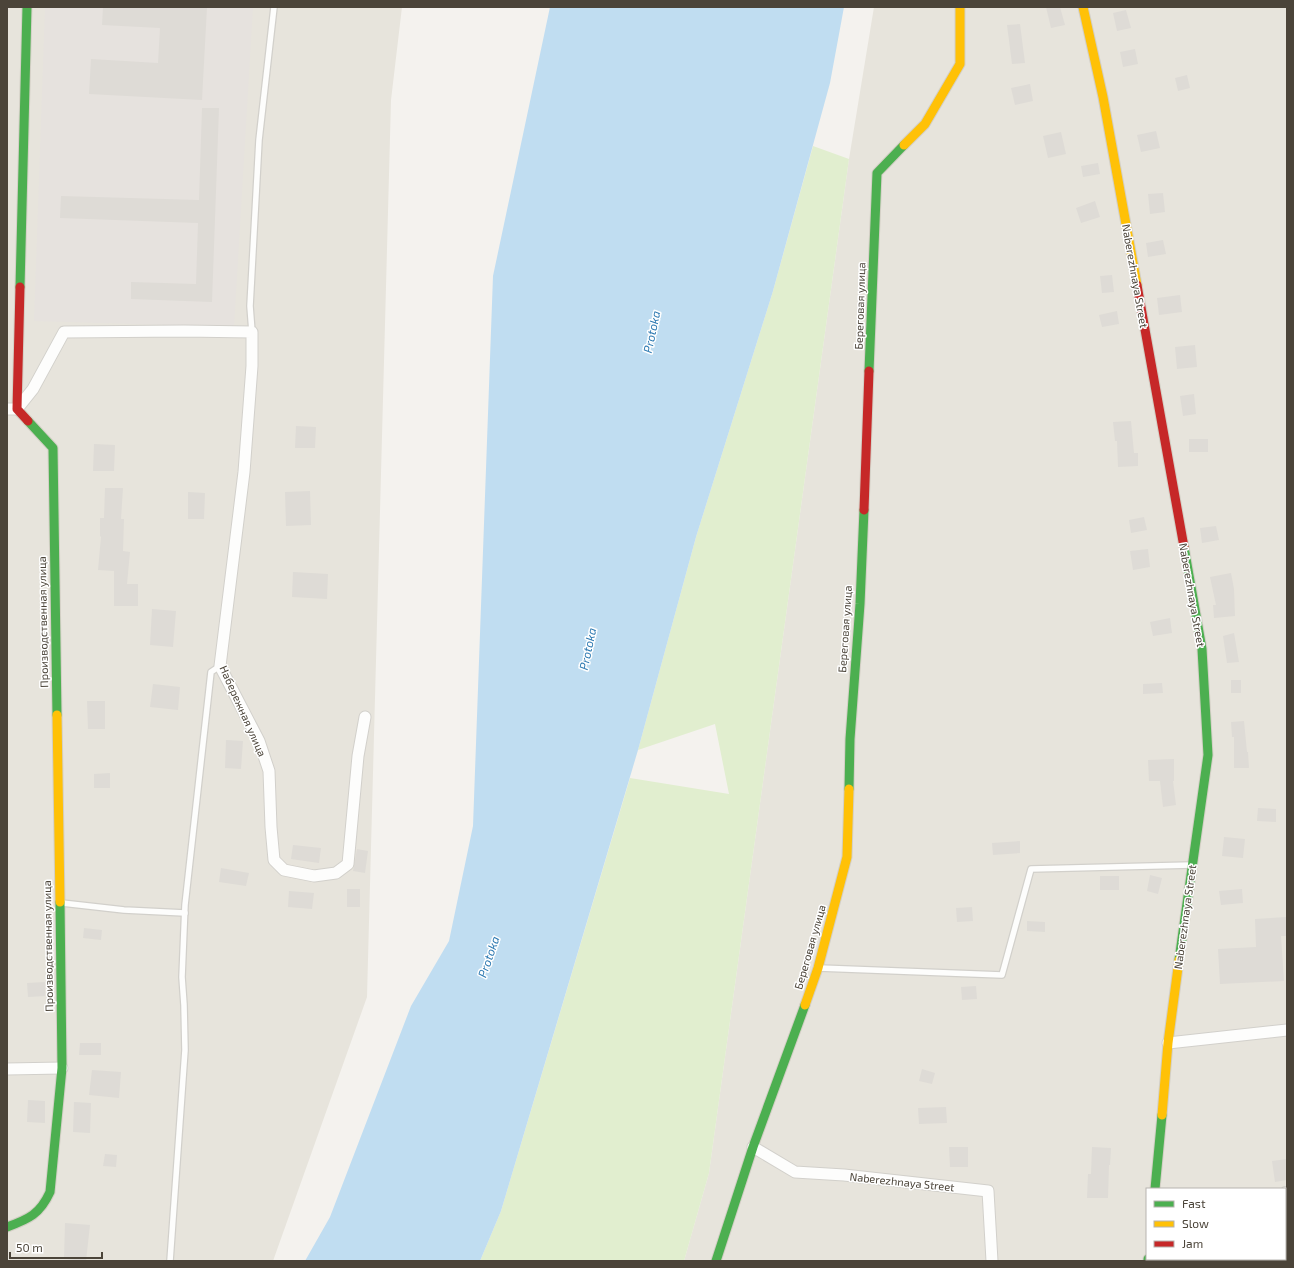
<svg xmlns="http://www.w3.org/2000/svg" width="1294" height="1268" font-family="'Exo 2',sans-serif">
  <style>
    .residential { fill: #e7e4dc; fill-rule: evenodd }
    .industrial { fill: #e6e2de }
    .green { fill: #e1eecf }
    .water { fill: #c0ddf1 }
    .building { fill: #dedbd6 }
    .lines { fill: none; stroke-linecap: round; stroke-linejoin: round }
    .lane-casing { stroke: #d2d0cb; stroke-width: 8 }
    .street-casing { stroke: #d2d0cb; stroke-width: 13 }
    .fast-casing { stroke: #d3cfc5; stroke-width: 11 }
    .slow-casing { stroke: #d3cfc5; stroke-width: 11 }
    .jam-casing { stroke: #d3cfc5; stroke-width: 11 }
    .lane { stroke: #fdfdfc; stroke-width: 5.5 }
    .street { stroke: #fdfdfc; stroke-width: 11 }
    .fast { stroke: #4caf50; stroke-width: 9 }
    .slow { stroke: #ffc107; stroke-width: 9 }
    .jam { stroke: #c62828; stroke-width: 9 }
    .labels { text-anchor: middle; stroke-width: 3; stroke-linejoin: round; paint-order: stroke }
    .street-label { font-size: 11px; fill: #4b4439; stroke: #fff }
    .water-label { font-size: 12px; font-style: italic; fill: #2e7ab2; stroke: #fff }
  </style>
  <rect width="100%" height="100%" fill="#f4f2ee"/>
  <g class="residential">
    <polygon points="7,7 402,7 391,100 367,997 273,1261 7,1261"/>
    <path d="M874,7h413v1254h-603l25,-88 140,-1014zM1147,1189h138v70h-138z"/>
  </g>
  <polygon class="industrial" points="45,7 253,7 234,327 34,321"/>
  <polygon class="green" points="813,146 849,159 709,1173 684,1261 480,1261 501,1211 630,778 729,794 715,724 638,750 696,537 773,291"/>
  <polygon class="water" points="550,7 844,7 830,83 773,291 696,537 638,750 501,1211 480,1261 305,1261 330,1217 411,1006 449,941 473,826 493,276"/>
  <g class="building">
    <polygon points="103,7 207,7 202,100 89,94 91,59 158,63 160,28 102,25"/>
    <polygon points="1046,7 1060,7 1065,25 1051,28"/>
    <polygon points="1126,10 1131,28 1117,31 1113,13"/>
    <polygon points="1020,24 1025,63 1012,64 1007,25"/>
    <polygon points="1135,49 1138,64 1123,67 1120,52"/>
    <polygon points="1187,75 1190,88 1178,91 1175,78"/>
    <polygon points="1030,84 1033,101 1015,105 1011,88"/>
    <polygon points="202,108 219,108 212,302 131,299 131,282 196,284 198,223 60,218 61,196 199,200"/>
    <polygon points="1156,131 1160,148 1141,152 1137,135"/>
    <polygon points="1061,132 1066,154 1048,158 1043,136"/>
    <polygon points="1098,163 1100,174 1083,177 1081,166"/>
    <polygon points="1163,193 1165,212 1150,214 1148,194"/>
    <polygon points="1095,201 1100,217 1081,223 1076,208"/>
    <polygon points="1163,240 1166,254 1148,257 1146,243"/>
    <polygon points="1112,275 1114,292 1102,293 1100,276"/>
    <polygon points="1180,295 1182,312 1159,315 1157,298"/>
    <polygon points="1117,311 1119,324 1102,327 1099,315"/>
    <polygon points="1195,345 1197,367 1177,369 1175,347"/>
    <polygon points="1194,394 1196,414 1183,416 1180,396"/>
    <polygon points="1131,421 1134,453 1138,453 1138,466 1118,467 1117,441 1115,441 1113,422"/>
    <polygon points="296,426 316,427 315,448 295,448"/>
    <rect x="1189" y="439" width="19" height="13"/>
    <polygon points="94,444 115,445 114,471 93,471"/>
    <polygon points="105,488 123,488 121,519 124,519 123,551 130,552 127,584 138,584 138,606 114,606 114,571 98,570 101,537 100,536 100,518 104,518"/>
    <polygon points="310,491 311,525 286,526 285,492"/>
    <polygon points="188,492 205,493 204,519 188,519"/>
    <polygon points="1144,517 1147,530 1131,533 1129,520"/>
    <polygon points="1216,526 1219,540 1202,543 1200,528"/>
    <polygon points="1148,549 1150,567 1133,570 1130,551"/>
    <polygon points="293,572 328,574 327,599 292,597"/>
    <polygon points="1231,573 1234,589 1235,616 1214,618 1213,605 1216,605 1210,577"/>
    <polygon points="152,609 176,611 173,647 150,645"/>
    <polygon points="1170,618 1172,633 1153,636 1150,622"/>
    <polygon points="1234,633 1239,662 1227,663 1223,636"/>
    <rect x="1231" y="680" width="10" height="13"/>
    <polygon points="1162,683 1163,693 1143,694 1143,684"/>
    <polygon points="153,684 180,687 178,710 150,707"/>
    <polygon points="87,701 105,701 105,729 88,729"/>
    <polygon points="1244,721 1247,752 1248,752 1249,768 1234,768 1234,737 1232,737 1231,722"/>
    <polygon points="226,740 243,741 241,769 225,768"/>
    <polygon points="1174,759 1174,781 1173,781 1176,805 1163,807 1160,781 1149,781 1148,760"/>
    <polygon points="110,773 110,788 94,788 94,774"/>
    <polygon points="1258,808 1276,809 1276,822 1257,821"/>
    <polygon points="1224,837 1245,839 1243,858 1222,856"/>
    <polygon points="1020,841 1020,853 993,855 992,843"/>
    <polygon points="293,845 321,848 319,863 291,859"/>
    <polygon points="357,849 368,851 365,873 353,871"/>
    <polygon points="221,868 249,873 246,886 219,882"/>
    <polygon points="1150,875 1162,878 1158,894 1147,891"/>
    <rect x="1100" y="876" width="19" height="14"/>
    <rect x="347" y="889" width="13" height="18"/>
    <polygon points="1242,889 1243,903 1221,905 1219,891"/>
    <polygon points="289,891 314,893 312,909 288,907"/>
    <polygon points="972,907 973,921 957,922 956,908"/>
    <polygon points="1287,917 1287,936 1281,936 1284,981 1220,984 1218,949 1256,947 1255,919"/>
    <polygon points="1027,921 1045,922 1045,932 1027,931"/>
    <polygon points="84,928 102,930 101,940 83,938"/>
    <polygon points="45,982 45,996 28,997 27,983"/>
    <polygon points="976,986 977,999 962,1000 961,987"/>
    <polygon points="80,1043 101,1043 101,1055 79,1055"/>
    <polygon points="922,1069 935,1073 932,1084 919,1081"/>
    <polygon points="92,1070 121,1072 119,1098 89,1095"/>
    <polygon points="28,1100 45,1101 45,1123 27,1122"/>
    <polygon points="74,1102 91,1103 90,1133 73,1132"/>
    <polygon points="946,1107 947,1123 919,1124 918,1108"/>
    <polygon points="949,1147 968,1147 968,1167 950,1167"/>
    <polygon points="1092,1147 1111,1148 1110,1165 1109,1165 1108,1198 1087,1198 1088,1174 1091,1174"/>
    <polygon points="105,1154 117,1155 116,1167 103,1166"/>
    <polygon points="1287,1159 1287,1180 1275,1182 1272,1161"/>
    <polygon points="65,1223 90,1225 86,1261 64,1259"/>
  </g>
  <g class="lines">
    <g class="lane-casing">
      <g id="lane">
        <polyline points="252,332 250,306 259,140 274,7"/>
        <polyline points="62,903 124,910 185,913"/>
        <polyline points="819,968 1002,975 1031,869 1192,865"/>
        <polyline points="1285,1190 1287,1190"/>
        <polyline points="170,1261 185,1050 184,1005 182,977 185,905 211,672 220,666"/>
      </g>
    </g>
    <g class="street-casing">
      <g id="street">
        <polyline points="7,409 17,409 33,389 64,332 184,331 252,332 252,366 244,472 220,666 259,741 269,771 271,827 274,860 284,870 314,876 336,873 348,864 358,756 365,717"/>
        <polyline points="1168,1043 1287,1030"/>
        <polyline points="7,1069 62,1068"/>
        <polyline points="753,1147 795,1172 844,1175 988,1191 992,1261"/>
        <polyline points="1224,1259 1227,1261"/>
      </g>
    </g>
    <g class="fast-casing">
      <g id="fast">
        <polyline points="20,287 27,7"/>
        <polyline points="869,371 877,173 904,145"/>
        <polyline points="28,421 53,448 57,715"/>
        <polyline points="849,789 850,739 860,604 864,510"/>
        <polyline points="1179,960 1208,755 1202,649 1184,547"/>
        <polyline points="1155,1189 1162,1115"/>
        <path d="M7,1227c22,-8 33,-13 43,-35l12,-124 -2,-166"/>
        <polyline points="1148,1259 1148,1261"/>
        <polyline points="716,1261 753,1147 805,1005"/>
      </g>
    </g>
    <g class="slow-casing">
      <g id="slow">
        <polyline points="1083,7 1103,97 1137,285"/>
        <polyline points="904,145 925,124 960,64 960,7"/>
        <polyline points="57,715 60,902"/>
        <polyline points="805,1005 818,968 847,857 849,789"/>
        <polyline points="1162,1115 1168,1043 1179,960"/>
      </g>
    </g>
    <g class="jam-casing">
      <g id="jam">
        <polyline points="1137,285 1184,547"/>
        <polyline points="20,287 17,409 28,421"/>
        <polyline points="864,510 869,371"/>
      </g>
    </g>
    <use href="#lane" class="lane"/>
    <use href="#street" class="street"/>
    <use href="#fast" class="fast"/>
    <use href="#slow" class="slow"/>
    <use href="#jam" class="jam"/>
  </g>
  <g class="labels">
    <g class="street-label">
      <text transform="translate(1135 276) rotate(80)" y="4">Naberezhnaya Street</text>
      <text transform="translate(860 306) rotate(-88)" y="4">Береговая улица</text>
      <text transform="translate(1192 595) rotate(80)" y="4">Naberezhnaya Street</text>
      <text transform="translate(43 622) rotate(-91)" y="4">Производственная улица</text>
      <text transform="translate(845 629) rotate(-86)" y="4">Береговая улица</text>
      <text transform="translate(243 711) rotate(66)" y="4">Набережная улица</text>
      <text transform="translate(1185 917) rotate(-82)" y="4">Naberezhnaya Street</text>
      <text transform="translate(48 946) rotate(-91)" y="4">Производственная улица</text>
      <text transform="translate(810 947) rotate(-74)" y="4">Береговая улица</text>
      <text transform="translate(902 1182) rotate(6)" y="4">Naberezhnaya Street</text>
    </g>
    <g class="water-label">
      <text transform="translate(652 332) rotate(-78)" y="4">Protoka</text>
      <text transform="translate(588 649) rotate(-78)" y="4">Protoka</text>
      <text transform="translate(489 957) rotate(-71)" y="4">Protoka</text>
    </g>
  </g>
  <rect width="1294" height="1268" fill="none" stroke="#4b4439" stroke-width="16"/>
  <rect x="1146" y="1188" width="140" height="72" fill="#ffffff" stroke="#b7b4b0"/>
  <rect x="1154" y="1201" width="20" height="6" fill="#4caf50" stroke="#b7b4b0"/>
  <text x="1182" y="1208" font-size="12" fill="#4b4439">Fast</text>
  <rect x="1154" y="1221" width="20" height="6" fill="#ffc107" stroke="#b7b4b0"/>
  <text x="1182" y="1228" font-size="12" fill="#4b4439">Slow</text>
  <rect x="1154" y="1241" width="20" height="6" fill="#c62828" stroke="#b7b4b0"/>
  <text x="1182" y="1248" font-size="12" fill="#4b4439">Jam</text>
  <path d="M10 1252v6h92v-6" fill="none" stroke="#4b4439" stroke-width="2"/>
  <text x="16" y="1252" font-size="12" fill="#4b4439" stroke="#ffffff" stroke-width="3" paint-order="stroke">50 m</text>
</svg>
